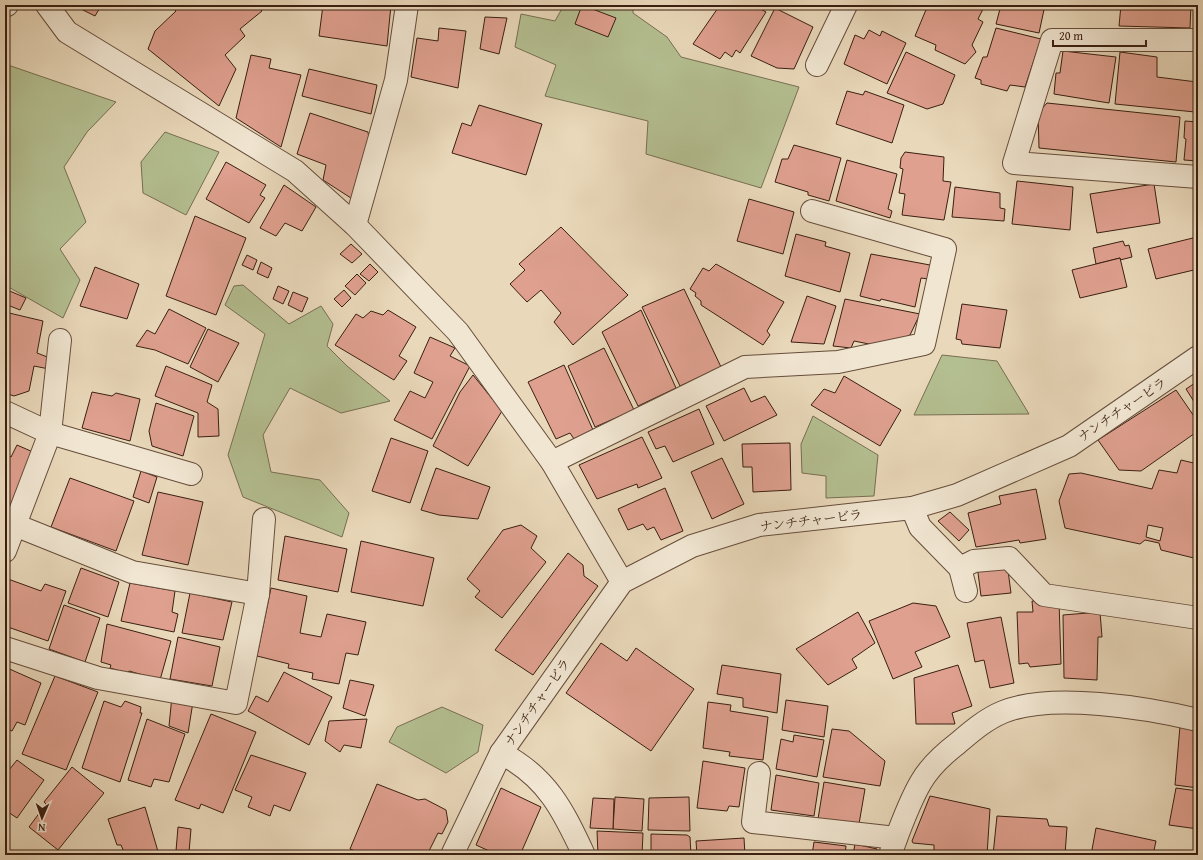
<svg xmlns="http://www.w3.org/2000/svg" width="1203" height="860" font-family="'Gentium Book Plus','Noto Serif JP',serif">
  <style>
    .green { fill: #b4bf91; stroke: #776f51 }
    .building { fill: #dfa08f; stroke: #3a1f11; fill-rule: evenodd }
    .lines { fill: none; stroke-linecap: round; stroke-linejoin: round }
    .minor-casing { stroke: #664d3b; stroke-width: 24 }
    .minor { stroke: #f1e6d2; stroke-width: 22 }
    .labels { text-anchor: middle; stroke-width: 3; stroke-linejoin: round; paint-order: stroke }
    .street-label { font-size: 13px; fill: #3a1f11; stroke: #f1e6d2 }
  </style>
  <rect width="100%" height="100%" fill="#e9d8ba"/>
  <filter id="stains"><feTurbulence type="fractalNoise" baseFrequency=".005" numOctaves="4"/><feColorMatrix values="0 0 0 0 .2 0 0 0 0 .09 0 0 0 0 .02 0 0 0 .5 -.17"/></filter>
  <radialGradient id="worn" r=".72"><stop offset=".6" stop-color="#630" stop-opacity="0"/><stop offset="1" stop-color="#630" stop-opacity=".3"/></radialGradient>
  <g class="green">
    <polygon points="564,5 633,5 633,13 667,37 681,57 799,87 761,188 646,154 648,121 545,96 556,65 515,47 521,14 555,21"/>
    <polygon points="5,64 116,102 87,132 64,167 86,222 60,249 80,280 63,318 5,285"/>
    <polygon points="165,132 219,152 186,215 143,193 141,162"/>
    <polygon points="243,285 289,324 321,306 333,324 327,346 347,366 390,401 341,413 290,388 263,435 271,472 320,480 349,513 342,537 243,497 228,455 265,334 225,305 234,286"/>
    <polygon points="942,355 997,361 1029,414 914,415"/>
    <polygon points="813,416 878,455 874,496 826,498 826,476 802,473 801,444"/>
    <polygon points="442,707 483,725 478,752 446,773 389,742 397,727"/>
  </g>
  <g class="building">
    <polygon points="73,5 111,5 109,9 101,6 95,16"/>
    <polygon points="175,5 257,5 262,11 240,29 245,36 225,55 236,69 219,106 148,49 155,31 176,11 173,7"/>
    <polygon points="323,5 391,5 387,46 319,36"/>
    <polygon points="582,5 616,18 608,37 575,24"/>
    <polygon points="720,5 753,5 766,12 740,53 736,50 732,57 725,52 720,59 693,44"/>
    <polygon points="928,5 974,5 983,9 978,19 983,22 972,45 976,52 965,64 935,50 936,45 915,36"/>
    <polygon points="1001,5 1045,5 1039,33 996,24"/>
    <polygon points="1121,5 1191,5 1190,28 1119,26"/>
    <polygon points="775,8 813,27 794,69 777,68 751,56"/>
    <polygon points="485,17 507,18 499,54 480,49"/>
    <polygon points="439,28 466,31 458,88 411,77 417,38 438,41"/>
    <polygon points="996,28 1041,39 1025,87 1010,85 1007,91 981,84 981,80 975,78 983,57 987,57"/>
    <polygon points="869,30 880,36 882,31 906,43 887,84 844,64 855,35 864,39"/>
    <polygon points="1063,51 1116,57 1109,103 1054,94 1056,73 1060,73"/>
    <polygon points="906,52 955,75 943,104 927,109 887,93"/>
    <polygon points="1120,52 1157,57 1157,77 1197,82 1195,112 1115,104"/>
    <polygon points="251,55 271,59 269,68 301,75 281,147 236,118"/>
    <polygon points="309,69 377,85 371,114 302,96"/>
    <polygon points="847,91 863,95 865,91 904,105 892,143 836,124"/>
    <polygon points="1047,103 1180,117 1176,162 1039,148 1038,113"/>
    <polygon points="479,105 542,124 526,175 452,153 462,123 471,126"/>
    <polygon points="310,113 368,132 370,146 354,200 323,180 326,165 297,154"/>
    <polygon points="1185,121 1198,122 1198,161 1184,160 1186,139 1184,138"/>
    <polygon points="794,145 841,158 829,201 808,195 808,192 775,182 782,159 788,159"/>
    <polygon points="905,152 944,157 943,181 951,182 944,220 902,215 905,194 899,193 903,169 900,168 901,158"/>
    <polygon points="847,160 897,174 888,209 892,211 890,218 836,201"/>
    <polygon points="226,162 266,185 260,195 265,198 249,223 206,199"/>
    <polygon points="1017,181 1073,187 1070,230 1012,224"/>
    <polygon points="1154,184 1160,223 1097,233 1090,194"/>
    <polygon points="284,185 316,207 302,231 285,223 276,236 260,228"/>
    <polygon points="955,187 1000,193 1000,208 1005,209 1004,221 952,217"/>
    <polygon points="749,199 794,212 783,254 737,241"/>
    <polygon points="195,216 246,238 216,315 166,296"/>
    <polygon points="561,227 628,295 573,345 554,322 561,313 541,290 527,302 510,284 525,270 519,264"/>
    <polygon points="796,234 826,242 825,246 850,253 840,292 785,276"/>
    <polygon points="1197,237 1198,269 1156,279 1148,249"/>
    <polygon points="1123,241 1125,246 1129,245 1132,257 1120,260 1120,258 1096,264 1093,248"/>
    <polygon points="351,244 362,254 352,263 340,254"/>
    <polygon points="871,254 930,265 928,279 921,278 915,307 881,299 880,301 860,296"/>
    <polygon points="247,255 257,260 253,270 242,265"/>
    <polygon points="1120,258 1127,287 1080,298 1072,270"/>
    <polygon points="261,262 272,268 268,278 257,273"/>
    <polygon points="370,264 378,272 369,281 360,274"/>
    <polygon points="716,264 784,302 767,331 770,335 763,345 701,305 701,301 695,296 696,293 690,289 703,268 709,271"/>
    <polygon points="95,267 139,284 127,319 80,306"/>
    <polygon points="357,274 366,283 355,295 345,286"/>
    <polygon points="278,286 289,291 283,304 273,299"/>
    <polygon points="5,289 26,298 20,310 5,304"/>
    <polygon points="684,289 721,367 680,386 642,307"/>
    <polygon points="344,290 351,298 342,307 334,299"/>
    <polygon points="293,292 308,298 302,312 288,305"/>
    <polygon points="807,296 836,306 824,344 791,342"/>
    <polygon points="845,299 920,314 910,335 897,341 874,345 854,341 851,348 833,346"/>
    <polygon points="962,304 1007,310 1000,348 962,344 961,340 956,339"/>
    <polygon points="169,309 206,328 188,364 155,350 136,346 147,330 155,334"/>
    <polygon points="388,310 416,327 399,356 407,361 394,380 335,345 356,314 363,318 371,311 383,315"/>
    <polygon points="641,310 676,388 638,406 602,332"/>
    <polygon points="5,312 43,321 37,353 50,358 49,369 34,366 29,391 14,396 5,393"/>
    <polygon points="208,329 239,343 218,382 190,367"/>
    <polygon points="430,337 455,348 450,356 470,366 432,439 394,420 410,391 425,398 433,382 414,373"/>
    <polygon points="604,348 634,410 595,427 568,366"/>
    <polygon points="564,365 593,430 574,439 570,433 556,439 528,382"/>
    <polygon points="166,366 212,385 207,402 218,409 219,436 198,437 198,413 155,396"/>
    <polygon points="473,375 502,411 468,466 433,446 460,392"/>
    <polygon points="844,376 901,410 880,446 811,405 824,389 835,393"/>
    <polygon points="1198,381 1198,408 1186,389"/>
    <polygon points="744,388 751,402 765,396 777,415 724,441 706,406"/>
    <polygon points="1176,390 1198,422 1198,431 1141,471 1119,470 1098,440"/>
    <polygon points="92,392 112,396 116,393 140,399 130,441 82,428"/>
    <polygon points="156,403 194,416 183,456 152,446 149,431"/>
    <polygon points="699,409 714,444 673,462 665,446 656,449 648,432"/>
    <polygon points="642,437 662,478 638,488 637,484 597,499 579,465"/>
    <polygon points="391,438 428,451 410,503 372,491"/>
    <polygon points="790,443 791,490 753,492 752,467 743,467 742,444"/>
    <polygon points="17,445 33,452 10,511 5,509 5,454 11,457"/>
    <polygon points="722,458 744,504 712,519 691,472"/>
    <path d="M1181,460l17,4v95l-37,-9 -2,-7 -14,-3 -5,4 -75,-16 -6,-27 10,-27 12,-1 71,16 7,-19 18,3zM1148,525l15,3 -3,13 -14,-4z"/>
    <polygon points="436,468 490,487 478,519 439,515 421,510"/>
    <polygon points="141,471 157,477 149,503 133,497"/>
    <polygon points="70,478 134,501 116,551 51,527"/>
    <polygon points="665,488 683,531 661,540 654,527 647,530 643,524 628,530 618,509"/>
    <polygon points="1036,489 1046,539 1020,543 1019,540 976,547 968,513 1001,504 999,496"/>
    <polygon points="158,492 203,502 188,565 142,555"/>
    <polygon points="950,512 969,530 959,541 938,521"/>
    <polygon points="521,525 537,536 531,548 546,562 502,618 475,597 480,591 467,579 503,530"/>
    <polygon points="285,536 347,549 338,592 278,580"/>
    <polygon points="361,541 434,558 423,606 351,592"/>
    <polygon points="568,553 583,565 584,576 598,586 533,675 495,650"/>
    <polygon points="1007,563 1011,593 981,596 977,565"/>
    <polygon points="81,568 119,582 108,617 68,603"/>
    <polygon points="8,579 41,591 45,584 66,591 48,641 5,626 5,588"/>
    <polygon points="130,583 175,591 172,612 178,614 174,632 121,621"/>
    <polygon points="271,588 307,596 300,633 321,637 327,614 366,622 358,655 346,653 339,684 312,679 313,673 288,668 289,664 257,656"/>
    <polygon points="190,593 232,602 223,640 182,633"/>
    <polygon points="1032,601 1059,601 1061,664 1030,667 1028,663 1019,664 1017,612 1033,612"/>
    <polygon points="913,603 936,606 950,637 915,652 922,667 893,679 869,621"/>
    <polygon points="64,605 100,618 85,662 49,649"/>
    <polygon points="858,612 875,643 852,659 857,668 828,685 796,649"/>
    <polygon points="1100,612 1102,637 1098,637 1097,680 1064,678 1063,615"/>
    <polygon points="1001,617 1014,683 990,688 984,660 975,662 967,623"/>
    <polygon points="107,624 171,641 160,680 129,671 127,673 110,668 111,665 101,662"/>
    <polygon points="178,637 220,647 212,686 170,679"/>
    <polygon points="601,643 627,661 636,648 694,689 651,751 566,693"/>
    <polygon points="722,665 781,674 777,713 743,707 743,698 717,694"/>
    <polygon points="958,665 972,706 952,713 955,724 916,724 914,678"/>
    <polygon points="5,667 41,683 25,725 17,722 12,731 5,728"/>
    <polygon points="284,672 332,697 309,745 248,711 256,696 268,702"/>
    <polygon points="55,676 98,692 66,770 22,754"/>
    <polygon points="350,680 374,685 365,716 343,708"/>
    <polygon points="172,696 193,702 188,733 169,726"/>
    <polygon points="786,700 828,706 824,737 782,730"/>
    <polygon points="104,701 121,707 125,701 141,707 140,713 142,713 120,782 82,768"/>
    <polygon points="708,702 731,705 730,711 768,717 763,760 729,756 730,752 703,748"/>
    <polygon points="211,714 256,732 223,813 201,804 199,809 175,800"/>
    <polygon points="147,719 185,734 169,782 154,779 151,787 128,780"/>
    <polygon points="367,719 361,748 344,745 340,752 325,741 329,721"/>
    <polygon points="1180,726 1198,729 1198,788 1175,785"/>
    <polygon points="832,729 849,731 885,761 880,786 823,777"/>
    <polygon points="794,735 824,740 817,777 776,769 781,739 793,742"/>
    <polygon points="251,755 306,773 290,811 274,805 270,816 248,807 252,797 235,790"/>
    <polygon points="17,760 44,780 17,818 5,810 5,775"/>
    <polygon points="703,761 745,768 739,807 729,806 727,811 697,808"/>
    <polygon points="72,767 104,793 58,850 29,827 46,804 44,802"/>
    <polygon points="776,775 819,783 814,816 771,810"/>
    <polygon points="824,782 865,789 859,824 818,819"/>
    <polygon points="377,784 418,800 425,799 446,810 448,822 442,834 438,833 427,855 365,855 350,849"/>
    <polygon points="501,788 541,807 520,855 498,855 476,845"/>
    <polygon points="1176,788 1198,791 1198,829 1169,825"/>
    <polygon points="930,796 990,809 987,855 934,855 934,845 913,843 912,841"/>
    <polygon points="615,797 644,799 642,831 613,829"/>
    <polygon points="689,797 690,831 648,830 649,798"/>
    <polygon points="593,798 614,799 613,829 590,828"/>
    <polygon points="145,807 159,855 120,855 124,852 121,845 117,845 108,819"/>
    <polygon points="997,816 1047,819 1049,826 1067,827 1065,855 993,855"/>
    <polygon points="178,827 191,829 189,852 176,851"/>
    <polygon points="1096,828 1156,841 1153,855 1091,855"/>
    <polygon points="597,831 643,833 642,855 598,855"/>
    <polygon points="651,834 687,835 690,837 691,855 651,855"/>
    <polygon points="744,838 745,855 697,855 696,841"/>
    <polygon points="814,842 846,846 845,855 812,855"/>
    <polygon points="855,844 877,849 876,855 853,855"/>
  </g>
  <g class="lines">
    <g class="minor-casing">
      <g id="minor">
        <polyline points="47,5 67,32 295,171 355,225 458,332 552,462 622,582"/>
        <polyline points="5,6 7,5"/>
        <polyline points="1198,40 1052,40 1014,163 1198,177"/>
        <polyline points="817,65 846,5"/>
        <polyline points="355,225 396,80 407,5"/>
        <polyline points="5,412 50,433 191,474"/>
        <polyline points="552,462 745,367 838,362 924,344 945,249 812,211"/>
        <polyline points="912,508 920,527 960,568 966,591"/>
        <polyline points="5,521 132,572 258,594"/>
        <polyline points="5,551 50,433 60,340"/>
        <polyline points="960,568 974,561 1009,558 1044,595 1198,618"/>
        <polyline points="5,648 98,678 236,703 258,594 264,519"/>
        <path d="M501,753c46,24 62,57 83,102"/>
        <polyline points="759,773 753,822 896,838"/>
        <polyline points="452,855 501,753 622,582 692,546 759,525 912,508 957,495 1069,446 1198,357"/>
        <path d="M890,855c9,-24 18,-51 31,-73 8,-14 24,-29 37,-39 14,-12 28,-24 45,-31 48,-20 145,-4 195,8"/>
      </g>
    </g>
    <use href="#minor" class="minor"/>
  </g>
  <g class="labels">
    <g class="street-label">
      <text transform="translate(1122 409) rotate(-34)" y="5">ナンチチャービラ</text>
      <text transform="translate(811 520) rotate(-7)" y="5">ナンチチャービラ</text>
      <text transform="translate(537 702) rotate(-55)" y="5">ナンチチャービラ</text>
    </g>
  </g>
  <rect width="1203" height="860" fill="none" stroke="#e9d8ba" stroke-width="20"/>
  <rect x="6" y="6" width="1191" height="848" fill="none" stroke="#3a1f11" stroke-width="2"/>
  <rect x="10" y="10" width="1183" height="840" fill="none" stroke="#3a1f11"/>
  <g transform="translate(42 818) rotate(182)" stroke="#f1e6d2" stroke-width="3" paint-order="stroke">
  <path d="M0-3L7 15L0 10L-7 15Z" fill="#3a1f11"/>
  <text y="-6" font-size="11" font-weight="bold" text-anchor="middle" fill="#3a1f11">N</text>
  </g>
  <path d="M1053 40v6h93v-6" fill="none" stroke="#3a1f11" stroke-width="2"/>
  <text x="1059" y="40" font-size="12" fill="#3a1f11" stroke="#f1e6d2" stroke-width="3" paint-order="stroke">20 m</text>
  <rect width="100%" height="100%" filter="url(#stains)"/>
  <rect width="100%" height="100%" fill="url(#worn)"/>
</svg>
